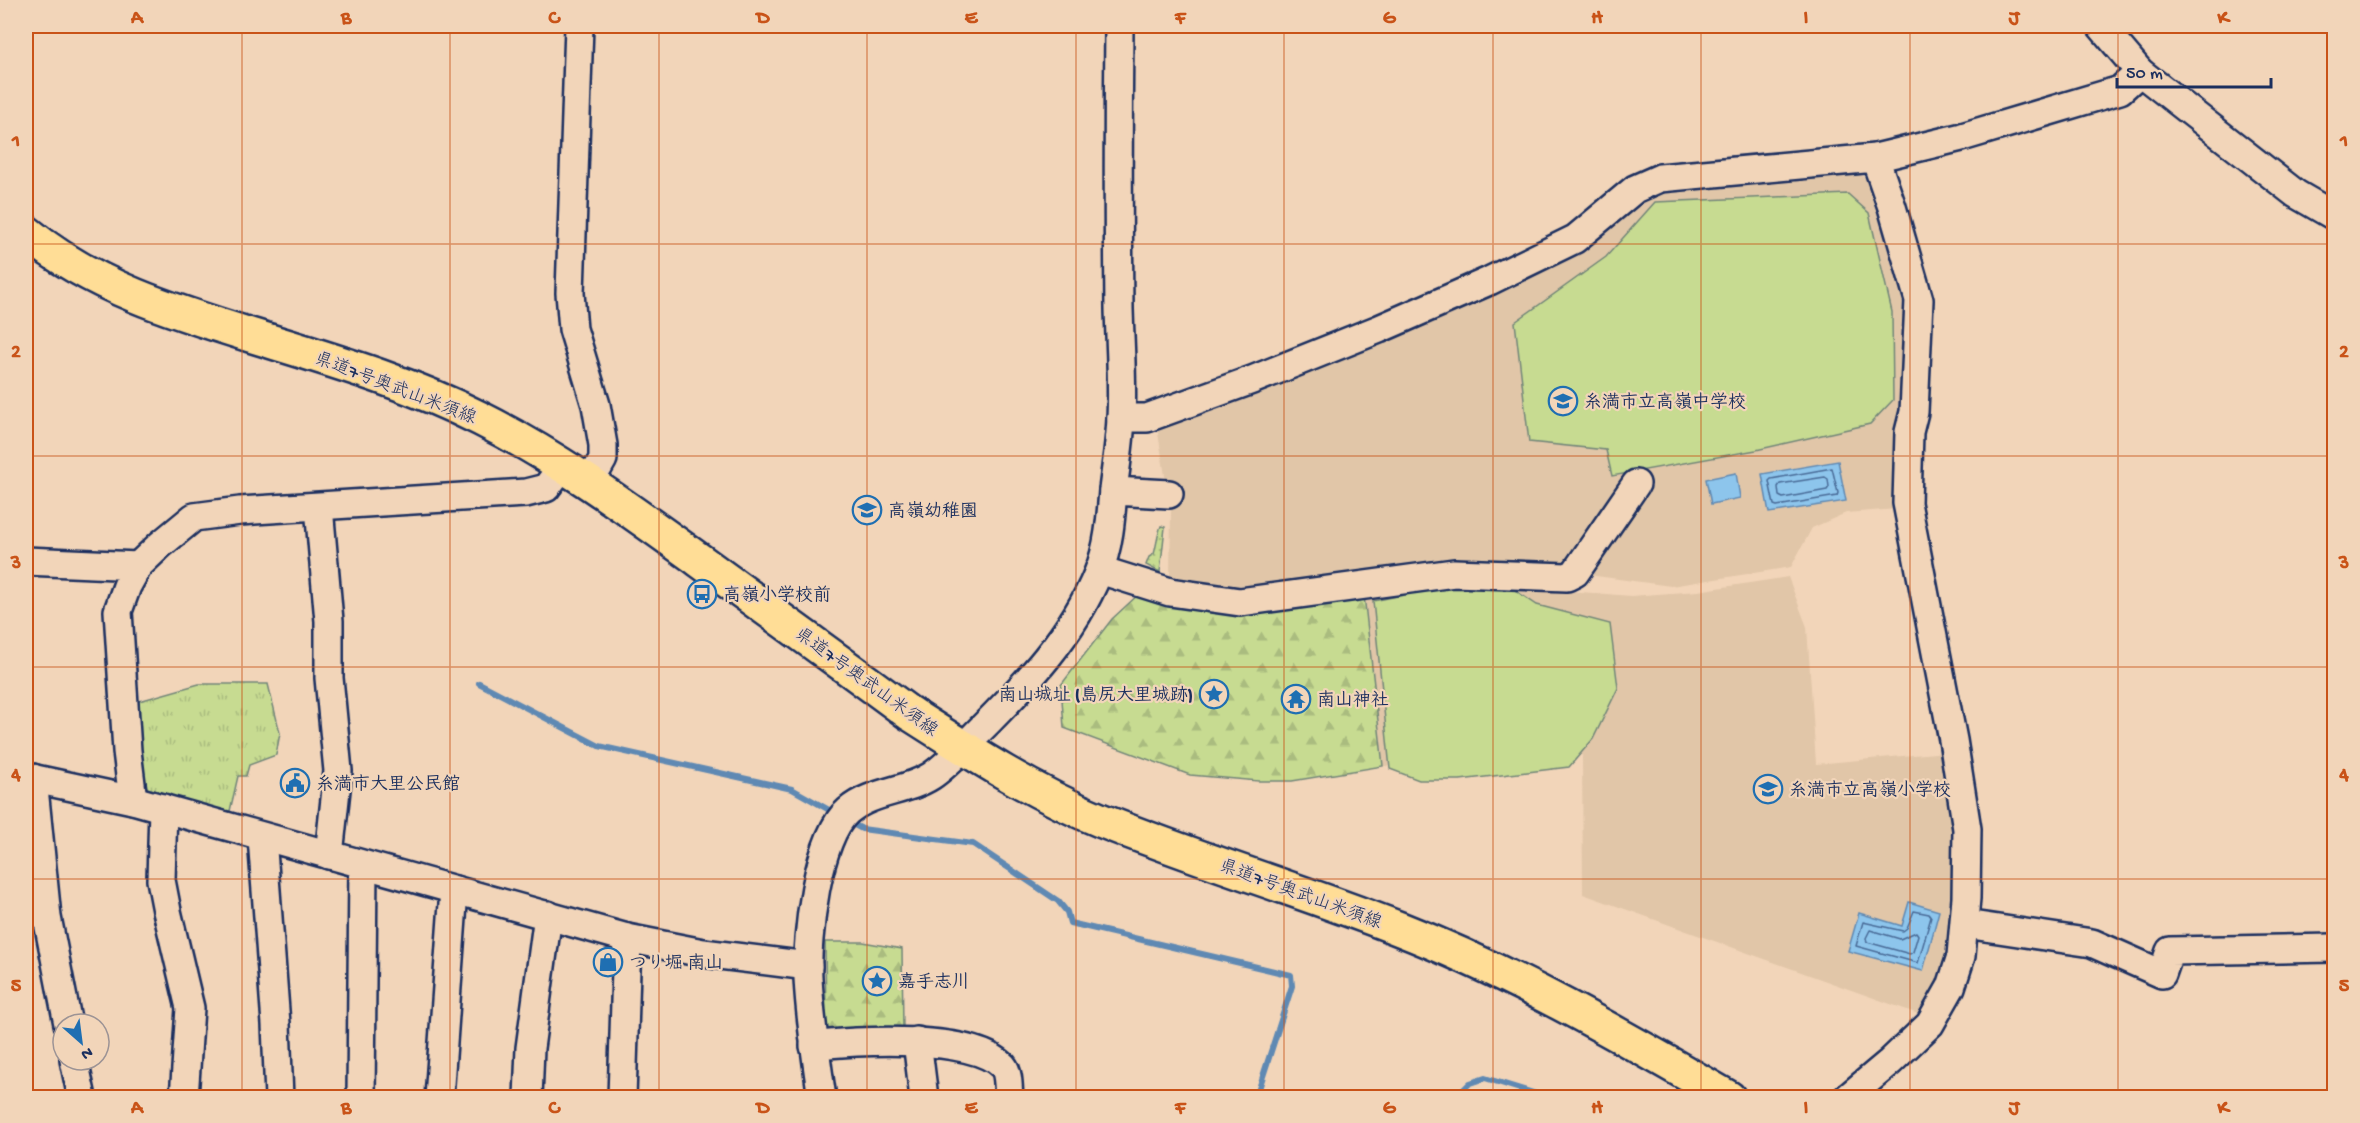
<svg xmlns="http://www.w3.org/2000/svg" width="2360" height="1123" font-family="'Gochi Hand','Klee One',sans-serif">
  <style>
    .built { fill: #e1c6a8 }
    .grass { fill: url(#grass-tufts); stroke: #718578; stroke-width: 1.5 }
    .forest { fill: url(#forest-firs); stroke: #718578; stroke-width: 1.5 }
    .garden { fill: url(#garden-dots); stroke: #718578; stroke-width: 1.5 }
    .pitch { fill: #c7db91; stroke: #718578; stroke-width: 1.5 }
    .water { fill: #8dc5ec; stroke: #5f89b3; stroke-width: 1.5 }
    .lines { fill: none; stroke-linecap: round; stroke-linejoin: round }
    .shore { stroke: #496b97; stroke-width: 1.5 }
    .stream { stroke: #5f89b3; stroke-width: 6 }
    .minor-casing { stroke: #1b2f5e; stroke-width: 32 }
    .major-casing { stroke: #1b2f5e; stroke-width: 38 }
    .minor { stroke: #f2d5b9; stroke-width: 27 }
    .major { stroke: #ffdd96; stroke-width: 33 }
    .grid { fill: none; stroke: #c95318; stroke-width: 1.5; stroke-opacity: 0.55 }
    .labels { text-anchor: middle; stroke-width: 4.5; stroke-linejoin: round; paint-order: stroke }
    .street-label { font-size: 18px; fill: #1b2f5e; stroke: #f2d5b9 }
    .poi-label { font-size: 18px; font-weight: bold; fill: #1b2f5e; stroke: #f2d5b9; text-anchor: start }
    .neatline { fill: none; stroke: #c95318; stroke-width: 2 }
    .grid-label { font-size: 20px; text-anchor: middle; font-weight: bold; fill: #c95318 }
  </style>
  <defs>
    <pattern id="grass-tufts" width="24" height="20" patternUnits="userSpaceOnUse" patternTransform="scale(1.5)"><rect width="24" height="20" fill="#c7db91"/><path d="M3 7l-1-3M5 7V3M7 7l1-3M15 17l-1-3M17 17v-4M19 17l1-3" fill="none" stroke="#aabc7f"/></pattern>
    <pattern id="forest-firs" width="22" height="20" patternUnits="userSpaceOnUse" patternTransform="scale(1.5)"><rect width="22" height="20" fill="#c7db91"/><path d="M5 1l3.5 6h-7zM16 11l3.5 6h-7z" fill="#aabc7f"/></pattern>
    <pattern id="garden-dots" width="8" height="8" patternUnits="userSpaceOnUse" patternTransform="scale(1.5)"><rect width="8" height="8" fill="#c7db91"/><path d="M2 2h.1M6 6h.1" fill="none" stroke="#aabc7f" stroke-width="1.8" stroke-linecap="round"/></pattern>
  </defs>
  <rect width="100%" height="100%" fill="#f2d5b9"/>
  <filter id="ink" filterUnits="userSpaceOnUse"><feTurbulence type="fractalNoise" baseFrequency=".0167" numOctaves="2"/><feDisplacementMap in="SourceGraphic" scale="12" xChannelSelector="R" yChannelSelector="G"/><feConvolveMatrix kernelMatrix="1 2 1 2 8 2 1 2 1" color-interpolation-filters="sRGB"/></filter>
  <g filter="url(#ink)">
    <g class="built">
      <polygon points="1831,171 1862,176 1871,181 1911,306 1897,509 1846,513 1812,528 1791,567 1671,586 1566,572 1333,581 1203,591 1170,579 1171,512 1157,427 1626,210 1661,189"/>
      <polygon points="1788,577 1807,627 1816,764 1946,752 1959,852 1947,976 1924,1016 1583,894 1582,755 1484,763 1383,766 1364,595 1453,582 1631,596 1698,591"/>
    </g>
    <polygon class="grass" points="199,684 268,684 280,733 276,755 249,765 246,776 238,776 230,811 209,812 139,792 132,703"/>
    <g class="forest">
      <polygon points="1141,592 1184,608 1269,606 1364,595 1383,766 1292,781 1259,781 1190,775 1064,728 1061,685 1112,619"/>
      <polygon points="825,942 863,942 902,949 903,1030 828,1033 826,1028"/>
    </g>
    <path class="garden" d="M1161,526l4,1 -5,45 -14,-7 3,-8 5,-3c3,-10 3,-18 7,-28z"/>
    <g class="pitch">
      <polygon points="1848,194 1869,213 1892,312 1893,400 1870,424 1756,450 1612,476 1606,450 1529,442 1515,322 1606,257 1655,202"/>
      <polygon points="1452,585 1513,589 1537,605 1610,624 1618,688 1593,739 1569,767 1460,780 1419,780 1390,769 1373,601"/>
    </g>
    <g class="water">
      <polygon points="1838,461 1846,501 1769,513 1762,474"/>
      <polygon points="1736,473 1740,498 1711,504 1706,479"/>
      <polygon points="1909,902 1939,911 1923,971 1848,951 1859,913 1902,926"/>
    </g>
    <g class="lines">
      <g class="shore">
        <polygon points="1832,468 1838,493 1837,496 1777,506 1774,505 1769,481 1771,479"/>
        <polygon points="1825,477 1828,479 1829,487 1827,490 1783,498 1779,496 1778,487 1780,484"/>
        <polygon points="1914,911 1929,914 1931,917 1918,963 1856,946 1863,922 1903,931 1907,928"/>
        <polygon points="1870,930 1900,939 1916,932 1918,935 1913,952 1910,954 1867,942 1866,938"/>
      </g>
      <g class="stream">
        <polyline points="479,683 599,746 792,789 838,815"/>
        <polyline points="849,822 862,829 973,844 1058,901 1067,912 1070,923 1291,975 1292,986 1256,1098"/>
        <polyline points="1455,1098 1470,1083 1485,1078 1549,1098"/>
      </g>
      <g class="minor-casing">
        <g id="minor">
          <polyline points="579,26 570,293 573,329 596,405 603,445 603,459 590,482"/>
          <polyline points="2101,26 2140,72 2296,194 2334,216"/>
          <polyline points="1121,418 1147,418 1252,380 1379,329 1489,281 1575,239 1635,189 1660,178 1875,158 1962,137 2120,90 2140,72"/>
          <polyline points="1113,491 1169,494"/>
          <polyline points="319,507 329,621 329,678 338,771 329,855"/>
          <polyline points="26,561 138,566"/>
          <polyline points="1100,570 1170,592 1240,602 1454,573 1567,577 1575,573 1636,484"/>
          <polyline points="26,777 133,800 627,938 703,953 808,966"/>
          <polyline points="33,778 47,917 68,1024"/>
          <polyline points="133,800 127,751 118,611 127,586 138,566 160,545 194,517 240,511 526,493 546,488 563,465"/>
          <polyline points="163,808 161,880 167,911 190,1008 184,1098"/>
          <polyline points="262,837 276,1024 279,1098"/>
          <polyline points="1965,924 2092,943 2162,974 2170,951 2334,948"/>
          <polyline points="917,1041 924,1098"/>
          <path d="M814,1046c41,-6 159,-12 189,20 6,7 5,23 6,32"/>
          <polyline points="74,1060 82,1098"/>
          <polyline points="361,1098 363,865"/>
          <polyline points="439,1098 454,890"/>
          <polyline points="528,1098 530,1048 548,915"/>
          <polyline points="622,1098 627,938"/>
          <path d="M822,1098c-6,-40 -12,-80 -14,-120 -2,-40 9,-141 40,-167 23,-20 58,-19 83,-35 18,-12 33,-30 48,-45 47,-47 94,-96 119,-158 11,-26 13,-55 15,-83 3,-24 7,-48 8,-72 2,-36 -1,-73 -2,-109 -1,-94 -1,-189 0,-283"/>
          <polyline points="1847,1098 1890,1062 1930,1024 1951,987 1961,956 1966,898 1967,829 1953,740 1907,503 1909,432 1914,412 1919,300 1892,207 1875,158"/>
        </g>
      </g>
      <g class="major-casing">
        <path id="major" d="M26,232c71,59 163,84 250,111 69,21 140,43 205,76 78,39 147,90 218,141 70,51 140,101 210,153 61,39 123,79 191,107 99,40 201,70 300,109 115,45 222,107 329,169"/>
      </g>
      <use href="#minor" class="minor"/>
      <use href="#major" class="major"/>
    </g>
  </g>
  <path class="grid" d="M242,26v1072M450,26v1072M659,26v1072M867,26v1072M1076,26v1072M1284,26v1072M1493,26v1072M1701,26v1072M1910,26v1072M2118,26v1072M26,244h2308M26,456h2308M26,667h2308M26,879h2308"/>
  <defs>
    <g id="school-ring" transform="scale(1.5)"><circle r="9.5" fill="#f2d5b9" stroke="#1f6fb2" stroke-width="1.5"/><path d="M0-5L7-2L0 1L-7-2ZM-4 1L0 2.5L4 1V4Q0 6-4 4Z" fill="#1f6fb2"/></g>
    <g id="bus-ring" transform="scale(1.5)"><circle r="9.5" fill="#f2d5b9" stroke="#1f6fb2" stroke-width="1.5"/><path d="M-5-6H5V4H4V6H2V4H-2V6H-4V4H-5ZM-3.5-4V0h7V-4ZM-3.5 1.2v1.5H-2V1.2ZM2 1.2v1.5H3.5V1.2Z" fill="#1f6fb2"/></g>
    <g id="sight-ring" transform="scale(1.5)"><circle r="9.5" fill="#f2d5b9" stroke="#1f6fb2" stroke-width="1.5"/><path d="M0-6L1.8-2.2L6-1.7L2.9 1.2L3.7 5.4L0 3.3L-3.7 5.4L-2.9 1.2L-6-1.7L-1.8-2.2Z" fill="#1f6fb2"/></g>
    <g id="temple-ring" transform="scale(1.5)"><circle r="9.5" fill="#f2d5b9" stroke="#1f6fb2" stroke-width="1.5"/><path d="M0-6L5-2H3V0L6.5 2.5H4V6H1.5V3h-3V6H-4V2.5H-6.5L-3 0V-2H-5Z" fill="#1f6fb2"/></g>
    <g id="civic-ring" transform="scale(1.5)"><circle r="9.5" fill="#f2d5b9" stroke="#1f6fb2" stroke-width="1.5"/><path d="M-.6-6.5H3V-4.5H.6V-3L4-1V1h2V6H-6V1h2V-1L-.6-3ZM-1.2 2.5V6h2.4V2.5Z" fill="#1f6fb2"/></g>
    <g id="shop-ring" transform="scale(1.5)"><circle r="9.5" fill="#f2d5b9" stroke="#1f6fb2" stroke-width="1.5"/><path d="M-5-2.5h2.3a2.7 3.5 0 0 1 5.4 0H5L5.5 6h-11ZM-1.5-2.5h3a1.5 2.3 0 0 0-3 0Z" fill="#1f6fb2"/></g>
  </defs>
  <g fill-rule="evenodd">
    <use href="#school-ring" x="1563" y="401"/>
    <use href="#school-ring" x="867" y="510"/>
    <use href="#bus-ring" x="702" y="594"/>
    <use href="#sight-ring" x="1214" y="694"/>
    <use href="#temple-ring" x="1296" y="699"/>
    <use href="#civic-ring" x="295" y="783"/>
    <use href="#school-ring" x="1768" y="789"/>
    <use href="#shop-ring" x="608" y="962"/>
    <use href="#sight-ring" x="877" y="981"/>
  </g>
  <g class="labels">
    <g class="street-label">
      <text transform="translate(396 387) rotate(21)" y="6">県道7号奥武山米須線</text>
      <text transform="translate(867 681) rotate(36)" y="6">県道7号奥武山米須線</text>
      <text transform="translate(1301 893) rotate(20)" y="6">県道7号奥武山米須線</text>
    </g>
    <g class="poi-label">
      <text x="1584" y="407">糸満市立高嶺中学校</text>
      <text x="888" y="516">高嶺幼稚園</text>
      <text x="723" y="600">高嶺小学校前</text>
      <text x="1193" y="700" text-anchor="end">南山城址 (島尻大里城跡)</text>
      <text x="1317" y="705">南山神社</text>
      <text x="316" y="789">糸満市大里公民館</text>
      <text x="1789" y="795">糸満市立高嶺小学校</text>
      <text x="629" y="968">つり堀 南山</text>
      <text x="898" y="987">嘉手志川</text>
    </g>
  </g>
  <rect width="2360" height="1123" fill="none" stroke="#f2d5b9" stroke-width="66"/>
  <g transform="translate(81 1042) rotate(152)"><circle r="28" fill="#f2d5b9" stroke="#9c9395" stroke-width="1.5"/>
  <path d="M0-4.5L10 22L0 15L-10 22Z" fill="#1f6fb2"/>
  <text y="-9" font-size="16" font-weight="bold" text-anchor="middle" fill="#1b2f5e">N</text>
  </g>
  <path d="M2117 78v9h154v-9" fill="none" stroke="#1b2f5e" stroke-width="3"/>
  <text x="2126" y="78" font-size="18" fill="#1b2f5e" stroke="#f2d5b9" stroke-width="4.5" paint-order="stroke">50 m</text>
  <rect x="33" y="33" width="2294" height="1057" class="neatline"/>
  <g class="grid-label">
    <text x="137" y="23">A</text>
    <text x="346" y="23">B</text>
    <text x="554" y="23">C</text>
    <text x="763" y="23">D</text>
    <text x="971" y="23">E</text>
    <text x="1180" y="23">F</text>
    <text x="1389" y="23">G</text>
    <text x="1597" y="23">H</text>
    <text x="1806" y="23">I</text>
    <text x="2014" y="23">J</text>
    <text x="2223" y="23">K</text>
    <text x="16" y="146">1</text>
    <text x="2344" y="146">1</text>
    <text x="16" y="357">2</text>
    <text x="2344" y="357">2</text>
    <text x="16" y="568">3</text>
    <text x="2344" y="568">3</text>
    <text x="16" y="780">4</text>
    <text x="2344" y="780">4</text>
    <text x="16" y="991">5</text>
    <text x="2344" y="991">5</text>
    <text x="137" y="1113">A</text>
    <text x="346" y="1113">B</text>
    <text x="554" y="1113">C</text>
    <text x="763" y="1113">D</text>
    <text x="971" y="1113">E</text>
    <text x="1180" y="1113">F</text>
    <text x="1389" y="1113">G</text>
    <text x="1597" y="1113">H</text>
    <text x="1806" y="1113">I</text>
    <text x="2014" y="1113">J</text>
    <text x="2223" y="1113">K</text>
  </g>
</svg>
